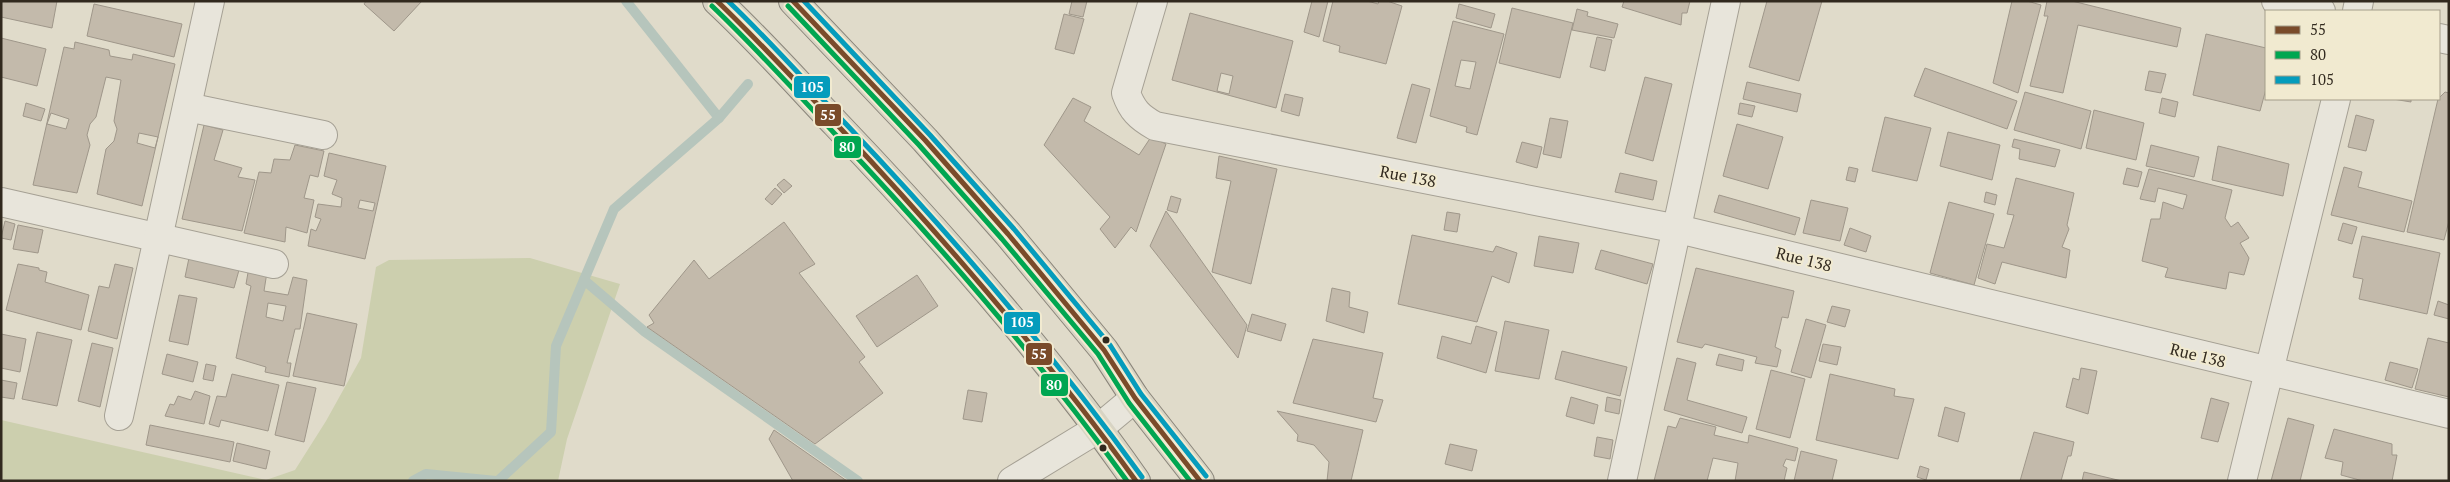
<svg xmlns="http://www.w3.org/2000/svg" width="2450" height="482" font-family="'PT Serif',serif">
  <style>
    .green { fill: #cccfae }
    .lines { fill: none; stroke-linecap: round; stroke-linejoin: round }
    .stream { stroke: #b6c5bc; stroke-width: 10 }
    .building { fill: #c3baab; stroke: #9f978a; fill-rule: evenodd }
    .minor-casing { stroke: #a5a094; stroke-width: 30 }
    .tertiary-casing { stroke: #a5a094; stroke-width: 30 }
    .trunk-casing { stroke: #8a857a; stroke-width: 30 }
    .minor { stroke: #e8e5db; stroke-width: 28 }
    .tertiary { stroke: #e8e5db; stroke-width: 28 }
    .trunk { stroke: #d8d4c4; stroke-width: 28 }
    .bus-1-casing { stroke: #f1ead0; stroke-width: 9 }
    .bus-2-casing { stroke: #f1ead0; stroke-width: 9 }
    .bus-3-casing { stroke: #f1ead0; stroke-width: 9 }
    .bus-1 { stroke: #7a4b2a; stroke-width: 5 }
    .bus-2 { stroke: #00a651; stroke-width: 5 }
    .bus-3 { stroke: #059cbc; stroke-width: 5 }
    .bus-dot { fill: #31291e; stroke: #f1ead0; stroke-width: 2 }
    .labels { text-anchor: middle; stroke-width: 4; stroke-linejoin: round; paint-order: stroke }
    .street-label { font-size: 16px; fill: #31291e; stroke: #f1ead0 }
    .line-badge { stroke: #f1ead0; stroke-width: 2 }
    .badge-label { font-size: 14px; text-anchor: middle; font-weight: bold; fill: #fff }
  </style>
  <rect width="100%" height="100%" fill="#e0dbca"/>
  <polygon class="green" points="530,258 620,284 567,439 558,481 1,481 1,420 266,480 295,470 326,421 361,358 376,267 389,260"/>
  <g class="lines">
    <g class="stream">
      <polyline points="626,1 719,118"/>
      <polyline points="584,280 645,332 858,481"/>
      <polyline points="413,481 426,474 496,481"/>
      <polyline points="498,481 551,432 556,346 614,209 719,118 748,84"/>
    </g>
  </g>
  <g class="building">
    <polygon points="1,1 57,1 52,28 1,17"/>
    <polygon points="366,1 422,1 394,31 364,4"/>
    <polygon points="1072,1 1087,1 1083,17 1069,14"/>
    <polygon points="1312,1 1328,1 1319,37 1304,32"/>
    <polygon points="1333,1 1367,1 1378,4 1379,1 1387,1 1402,6 1386,64 1339,52 1340,46 1323,41"/>
    <polygon points="1624,1 1690,1 1687,13 1682,13 1681,25 1622,7"/>
    <polygon points="1767,1 1822,1 1799,81 1749,67"/>
    <polygon points="2012,1 2027,1 2041,5 2018,93 1993,83"/>
    <polygon points="2047,1 2072,1 2181,28 2177,47 2078,25 2063,93 2030,86 2048,16 2044,16"/>
    <polygon points="94,4 182,24 174,57 87,36"/>
    <polygon points="1459,4 1495,14 1491,28 1456,18"/>
    <polygon points="1512,8 1573,23 1560,78 1499,63"/>
    <polygon points="1577,9 1588,12 1587,16 1618,24 1614,38 1572,30"/>
    <path d="M1190,13l103,28 -17,67 -104,-28zM1221,73l12,3 -4,18 -12,-3z"/>
    <polygon points="1064,14 1084,19 1074,54 1055,49"/>
    <path d="M1453,21l51,13 -27,101 -11,-3 1,-5 -37,-11zM1461,60l15,2 -6,27 -15,-3z"/>
    <polygon points="2206,34 2266,48 2266,89 2260,111 2193,95"/>
    <polygon points="1597,37 1612,40 1605,71 1590,67"/>
    <polygon points="1,38 46,49 37,86 1,77"/>
    <path d="M75,42l34,8 1,6 22,4 1,-6 42,10 -33,142 -45,-12 9,-45 8,-8 3,-12 -3,-8 7,-41 -15,-3 -10,40 -6,7 -3,11 3,10 -13,48 -44,-8 31,-138 10,2zM51,113l18,6 -3,10 -19,-5zM139,133l19,4 -3,11 -18,-5z"/>
    <polygon points="1925,68 2017,101 2007,129 1914,96"/>
    <polygon points="2149,71 2166,74 2161,93 2145,90"/>
    <polygon points="1645,77 1672,84 1653,161 1625,153"/>
    <polygon points="1747,82 1801,94 1797,112 1743,99"/>
    <polygon points="1412,84 1430,89 1416,143 1397,138"/>
    <polygon points="2025,92 2091,111 2081,149 2014,130"/>
    <polygon points="2445,92 2449,93 2449,221 2444,240 2407,232 2438,99"/>
    <polygon points="1285,94 1303,98 1299,116 1281,111"/>
    <polygon points="1073,98 1091,107 1084,121 1139,155 1151,137 1166,144 1136,232 1131,227 1115,248 1100,229 1110,217 1044,145"/>
    <polygon points="2162,98 2178,102 2175,117 2159,113"/>
    <polygon points="2393,99 2411,99 2411,102"/>
    <polygon points="26,103 45,109 41,121 23,116"/>
    <polygon points="1740,103 1755,106 1752,117 1738,114"/>
    <polygon points="2094,110 2144,123 2136,160 2086,148"/>
    <polygon points="2356,115 2374,120 2366,151 2348,147"/>
    <polygon points="1885,117 1931,128 1917,181 1872,171"/>
    <polygon points="1550,118 1568,121 1561,158 1543,154"/>
    <polygon points="1737,124 1783,137 1768,189 1723,176"/>
    <polygon points="204,125 223,130 214,160 242,168 238,177 255,180 242,231 182,219"/>
    <polygon points="1948,132 2000,145 1992,180 1940,166"/>
    <polygon points="2014,139 2060,150 2055,167 2019,159 2020,149 2012,147"/>
    <polygon points="1522,142 1542,147 1537,168 1516,162"/>
    <polygon points="295,145 324,151 318,177 310,175 304,198 314,200 307,233 286,227 285,242 244,233 259,172 271,173 274,159 290,160"/>
    <polygon points="2151,145 2199,157 2194,177 2146,166"/>
    <polygon points="2218,146 2289,164 2283,196 2212,180"/>
    <path d="M329,153l57,13 -21,93 -57,-13 3,-17 5,2 5,-12 -6,-2 3,-13 23,3 1,-9 -10,-4 5,-14 -13,-4zM360,200l15,3 -2,8 -15,-3z"/>
    <polygon points="1219,156 1277,169 1251,284 1212,272 1231,181 1216,178"/>
    <polygon points="1849,167 1858,169 1855,182 1846,180"/>
    <polygon points="2344,167 2362,172 2358,187 2412,201 2404,232 2331,215"/>
    <polygon points="2127,168 2142,172 2138,187 2123,184"/>
    <polygon points="2149,169 2232,190 2225,218 2231,227 2238,222 2249,238 2240,243 2249,258 2244,275 2229,272 2226,289 2165,277 2168,268 2142,261 2151,219 2160,219 2163,202 2183,209 2187,195 2158,188 2155,202 2140,199"/>
    <polygon points="1620,173 1657,181 1653,200 1615,192"/>
    <polygon points="2016,178 2074,193 2067,225 2069,229 2062,247 2070,250 2066,278 2002,262 1995,284 1978,278 1987,244 2004,248 2014,215 2007,214"/>
    <polygon points="784,179 792,186 784,193 777,185"/>
    <polygon points="775,188 782,194 772,205 765,199"/>
    <polygon points="1986,192 1997,195 1995,205 1984,202"/>
    <polygon points="1719,195 1800,218 1795,235 1714,212"/>
    <polygon points="1171,196 1181,199 1177,213 1167,210"/>
    <polygon points="1811,200 1848,208 1840,241 1803,233"/>
    <polygon points="1949,202 1994,214 1974,285 1930,273"/>
    <polygon points="1166,211 1247,325 1238,358 1150,246"/>
    <polygon points="1447,212 1460,214 1457,232 1444,230"/>
    <polygon points="5,221 15,224 11,240 1,238"/>
    <polygon points="784,222 815,264 799,273 865,357 859,362 883,393 815,444 647,327 654,323 649,315 694,260 709,279"/>
    <polygon points="2343,223 2357,227 2352,244 2338,240"/>
    <polygon points="18,225 43,230 38,253 13,249"/>
    <polygon points="1850,228 1871,236 1866,252 1844,245"/>
    <polygon points="1412,235 1493,252 1496,246 1517,253 1509,283 1492,276 1477,322 1398,304"/>
    <polygon points="1539,236 1579,243 1573,273 1534,266"/>
    <polygon points="2362,236 2440,253 2427,314 2359,299 2363,279 2353,277"/>
    <polygon points="1601,250 1653,264 1647,284 1595,269"/>
    <polygon points="189,258 239,270 234,288 185,277"/>
    <polygon points="18,264 39,268 39,270 47,272 45,282 89,295 81,330 6,310"/>
    <polygon points="115,264 133,268 117,339 88,331 99,286 109,288"/>
    <path d="M249,267l18,5 -3,19 24,4 5,-18 14,3 -7,49h-5l-8,34h4l-2,14 -24,-5 1,-5 -30,-9 15,-72 -5,-2zM268,303l18,3 -3,15 -17,-4z"/>
    <polygon points="1696,268 1794,291 1788,318 1782,317 1775,347 1781,350 1777,367 1755,363 1757,357 1705,344 1702,348 1677,342"/>
    <polygon points="917,275 938,306 877,347 856,316"/>
    <polygon points="1332,288 1350,292 1349,307 1368,312 1364,333 1326,321"/>
    <polygon points="179,295 197,298 188,345 169,341"/>
    <polygon points="2438,301 2449,305 2449,319 2434,315"/>
    <polygon points="1832,306 1850,310 1845,327 1827,322"/>
    <polygon points="307,313 357,324 344,386 293,376"/>
    <polygon points="1252,314 1286,324 1281,341 1247,331"/>
    <polygon points="1806,319 1826,325 1811,378 1791,372"/>
    <polygon points="1505,321 1549,330 1539,379 1495,371"/>
    <polygon points="1476,326 1497,332 1486,373 1437,358 1442,336 1471,344"/>
    <polygon points="37,332 72,340 57,406 22,399"/>
    <polygon points="1,334 26,339 20,372 1,368"/>
    <polygon points="2428,338 2449,343 2449,397 2415,389"/>
    <polygon points="1313,339 1383,353 1373,398 1383,400 1376,422 1293,403"/>
    <polygon points="92,343 113,348 100,407 78,401"/>
    <polygon points="1823,344 1841,347 1837,365 1819,361"/>
    <polygon points="1562,351 1627,367 1620,396 1555,379"/>
    <polygon points="167,354 198,362 193,382 162,374"/>
    <polygon points="1719,354 1744,360 1742,371 1716,365"/>
    <polygon points="1677,358 1696,363 1687,400 1747,417 1742,433 1664,410"/>
    <polygon points="2390,362 2418,369 2412,388 2385,380"/>
    <polygon points="206,364 216,366 213,381 203,379"/>
    <polygon points="2081,368 2097,371 2088,414 2066,407 2073,378 2079,380"/>
    <polygon points="1771,370 1805,379 1790,438 1756,429"/>
    <polygon points="232,374 279,385 268,431 221,420 219,427 209,424 217,396 226,397"/>
    <polygon points="1830,374 1895,389 1894,396 1914,399 1898,459 1816,440"/>
    <polygon points="1,380 17,383 14,399 1,397"/>
    <polygon points="287,382 316,388 304,442 275,435"/>
    <polygon points="968,390 987,393 982,422 963,419"/>
    <polygon points="195,391 210,396 204,424 165,416 170,404 174,405 178,396 191,400"/>
    <polygon points="1571,397 1598,405 1594,424 1566,416"/>
    <polygon points="1607,397 1621,400 1619,414 1605,411"/>
    <polygon points="2211,398 2229,403 2218,442 2201,438"/>
    <polygon points="1945,407 1965,413 1958,442 1938,436"/>
    <polygon points="1277,411 1363,430 1351,481 1327,481 1329,462 1314,445 1297,441 1298,435"/>
    <polygon points="1680,418 1716,427 1714,435 1748,443 1749,435 1798,448 1795,461 1786,459 1783,466 1787,468 1784,481 1735,481 1738,463 1713,458 1707,481 1654,481 1668,426 1676,428"/>
    <polygon points="2288,418 2314,425 2300,481 2271,481"/>
    <polygon points="150,425 234,442 230,462 146,445"/>
    <polygon points="2334,429 2392,444 2392,455 2397,455 2392,481 2363,481 2341,475 2343,462 2325,458"/>
    <polygon points="774,430 847,481 793,481 769,439"/>
    <polygon points="2034,432 2074,442 2071,456 2068,456 2061,481 2020,481"/>
    <polygon points="1597,437 1613,440 1610,459 1594,456"/>
    <polygon points="237,443 270,451 266,469 233,461"/>
    <polygon points="1450,444 1477,450 1472,471 1445,464"/>
    <polygon points="1801,451 1837,460 1832,481 1794,481"/>
    <polygon points="1920,466 1929,469 1926,480 1917,477"/>
    <polygon points="2084,472 2122,481 2082,481"/>
  </g>
  <g class="lines">
    <g class="minor-casing">
      <g id="minor">
        <path d="M1153,1l-27,92c6,17 13,24 29,33l523,103 771,185"/>
        <polyline points="2276,1 2321,11"/>
        <polyline points="2357,11 2359,1"/>
        <polyline points="2439,38 2449,40"/>
        <polyline points="187,107 323,135"/>
        <polyline points="1,202 274,264"/>
        <polyline points="119,416 210,1"/>
        <polyline points="1622,481 1726,1"/>
        <polyline points="2242,481 2336,99"/>
      </g>
    </g>
    <g class="tertiary-casing">
      <polyline id="tertiary" points="1012,481 1099,428 1135,398"/>
    </g>
    <g class="trunk-casing">
      <g id="trunk">
        <path d="M717,1c42,39 80,82 119,123 107,112 211,230 300,357"/>
        <polyline points="793,1 925,140 1008,234 1104,350 1135,398 1200,481"/>
      </g>
    </g>
    <use href="#minor" class="minor"/>
    <use href="#tertiary" class="tertiary"/>
    <use href="#trunk" class="trunk"/>
    <g class="bus-1-casing">
      <g id="bus-1">
        <path d="M717,1c43,41 83,85 124,128 105,112 205,227 295,352"/>
        <polyline points="793,1 925,140 1008,234 1104,350 1135,398 1200,481"/>
      </g>
    </g>
    <g class="bus-2-casing">
      <g id="bus-2">
        <path d="M712,6c43,41 83,85 123,128 104,110 203,224 292,347"/>
        <polyline points="788,6 919,145 1002,239 1098,354 1129,403 1190,481"/>
      </g>
    </g>
    <g class="bus-3-casing">
      <g id="bus-3">
        <path d="M728,1c41,39 79,82 118,123 106,112 206,228 296,353"/>
        <polyline points="804,1 930,135 1014,229 1110,345 1141,394 1206,476"/>
      </g>
    </g>
    <use href="#bus-1" class="bus-1"/>
    <use href="#bus-2" class="bus-2"/>
    <use href="#bus-3" class="bus-3"/>
  </g>
  <g class="bus-dot">
    <circle cx="1106" cy="340" r="4.5"/>
    <circle cx="1103" cy="448" r="4.5"/>
  </g>
  <g class="labels">
    <g class="street-label">
      <text transform="translate(1408 176) rotate(11)" y="6">Rue 138</text>
      <text transform="translate(1804 259) rotate(14)" y="6">Rue 138</text>
      <text transform="translate(2198 355) rotate(14)" y="6">Rue 138</text>
    </g>
  </g>
  <g class="line-badge">
    <rect x="793" y="75" width="38" height="24" rx="5" fill="#059cbc"/>
    <rect x="814" y="103" width="28" height="24" rx="5" fill="#7a4b2a"/>
    <rect x="833" y="135" width="29" height="24" rx="5" fill="#00a651"/>
    <rect x="1003" y="311" width="38" height="24" rx="5" fill="#059cbc"/>
    <rect x="1025" y="342" width="28" height="24" rx="5" fill="#7a4b2a"/>
    <rect x="1040" y="373" width="29" height="24" rx="5" fill="#00a651"/>
  </g>
  <g class="badge-label">
    <text x="812" y="92">105</text>
    <text x="828" y="120">55</text>
    <text x="847" y="152">80</text>
    <text x="1022" y="327">105</text>
    <text x="1039" y="359">55</text>
    <text x="1054" y="390">80</text>
  </g>
  <rect width="2450" height="482" fill="none" stroke="#31291e" stroke-width="5"/>
  <rect x="2265" y="10" width="175" height="90" fill="#f1ead0" stroke="#a49d89"/>
  <rect x="2275" y="26" width="25" height="8" fill="#7a4b2a" stroke="#a49d89"/>
  <text x="2310" y="35" font-size="15" fill="#31291e">55</text>
  <rect x="2275" y="51" width="25" height="8" fill="#00a651" stroke="#a49d89"/>
  <text x="2310" y="60" font-size="15" fill="#31291e">80</text>
  <rect x="2275" y="76" width="25" height="8" fill="#059cbc" stroke="#a49d89"/>
  <text x="2310" y="85" font-size="15" fill="#31291e">105</text>
</svg>
